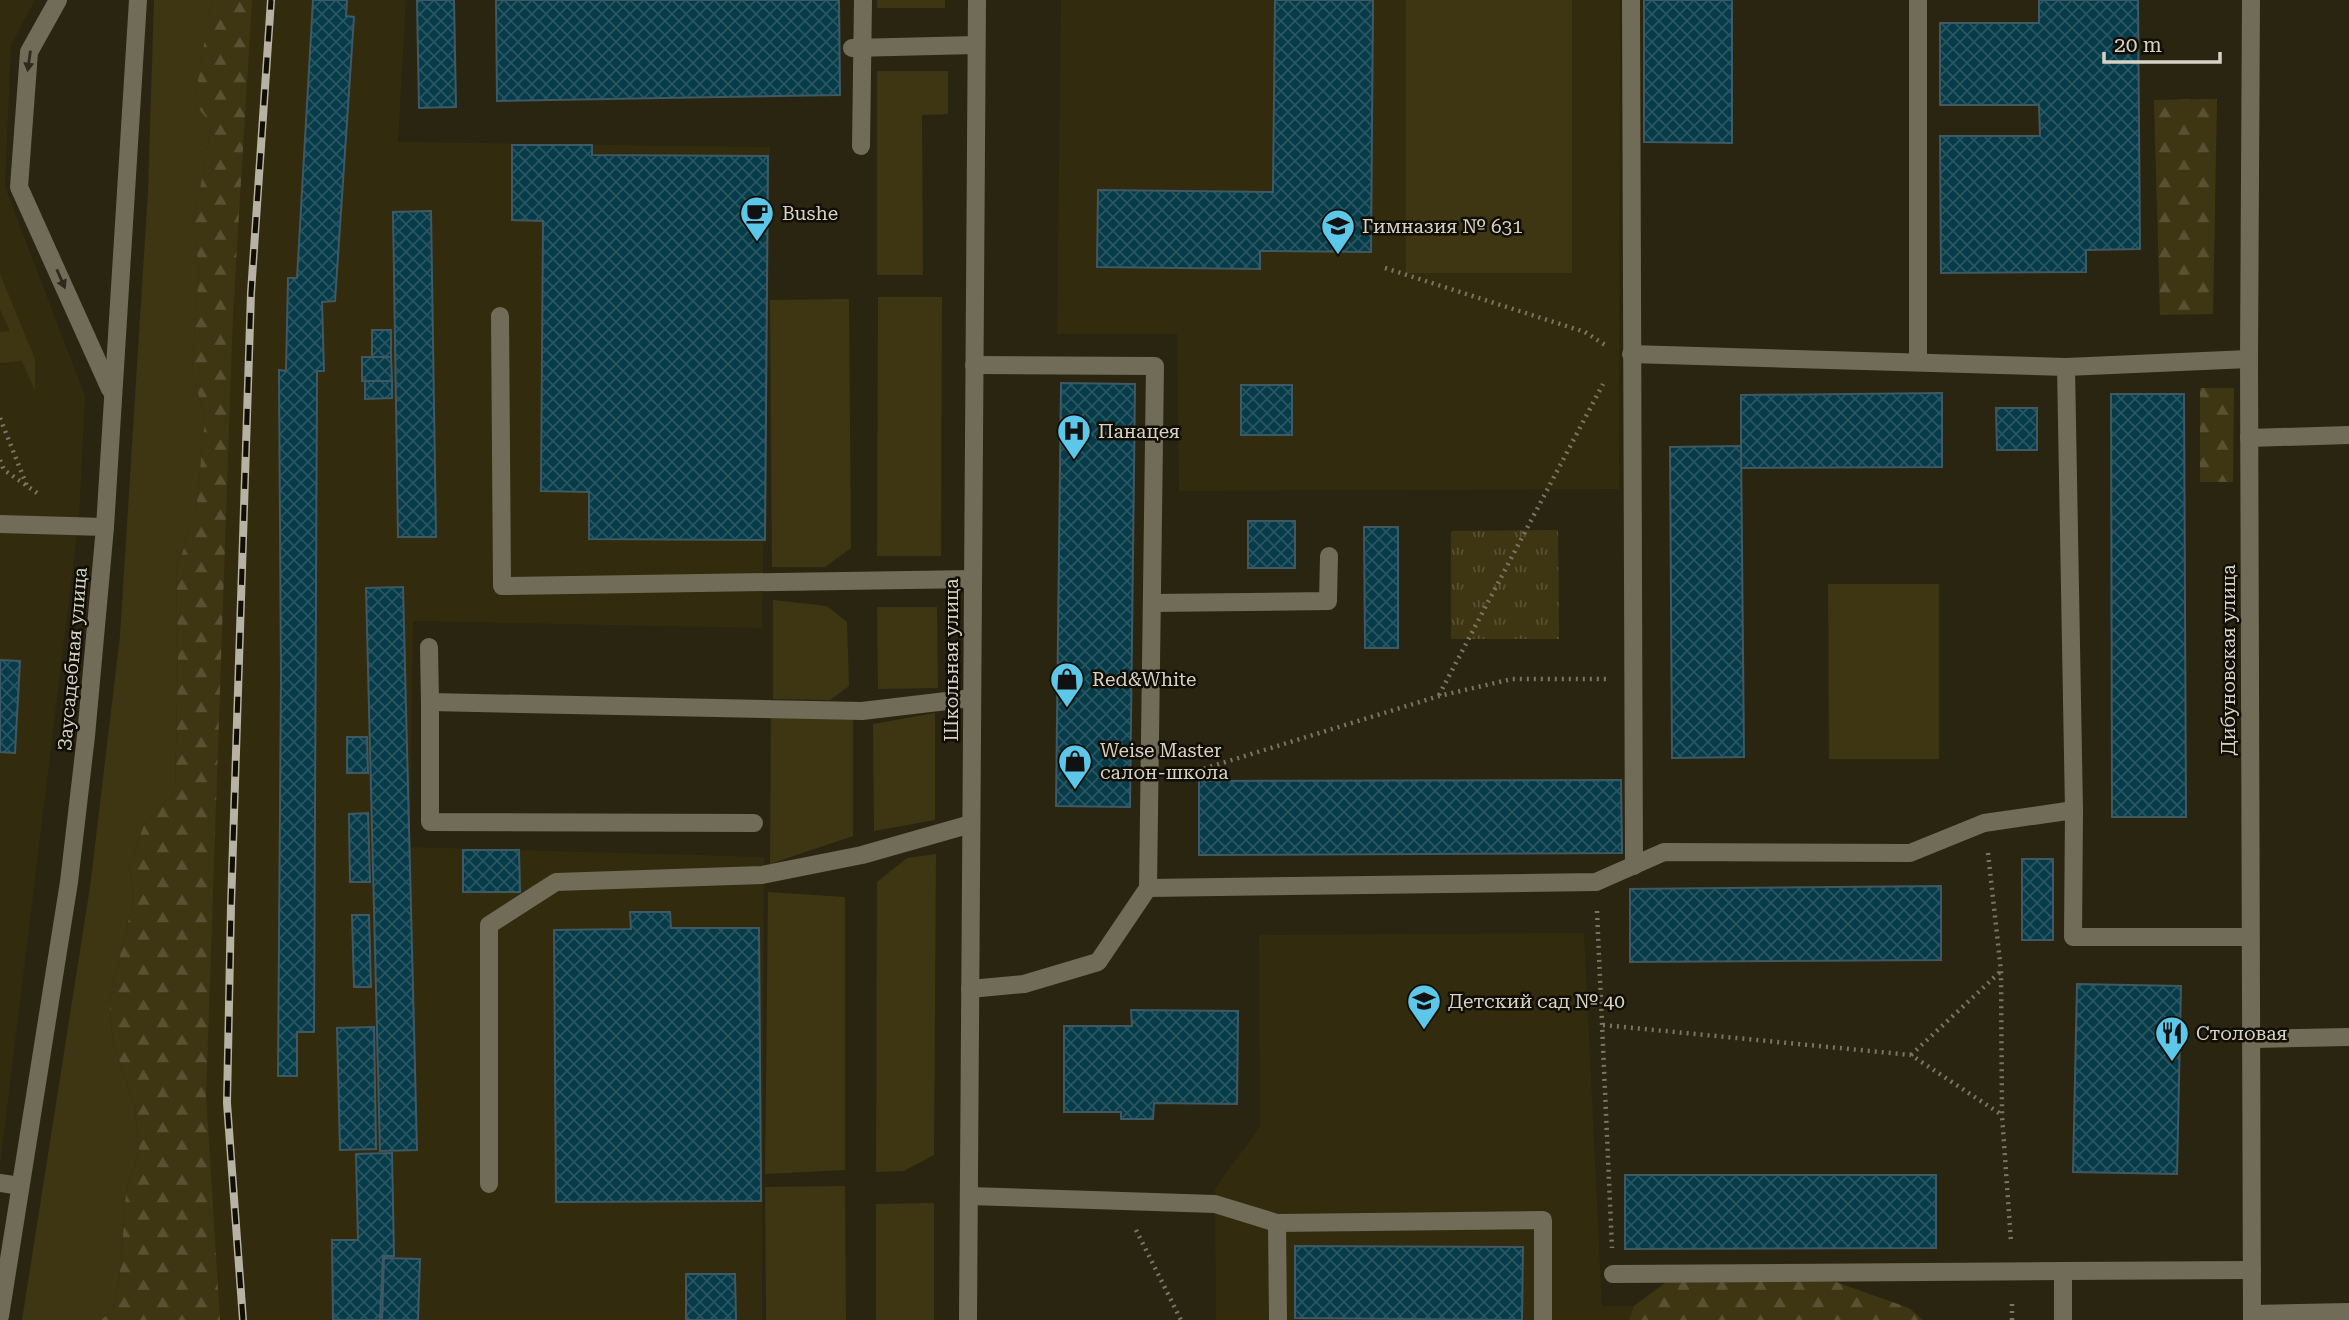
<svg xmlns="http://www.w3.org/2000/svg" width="2349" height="1320" font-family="'Roboto Serif',serif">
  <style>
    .built { fill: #332b0e }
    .grass { fill: #3e3512 }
    .forest { fill: url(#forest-firs) }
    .park { fill: url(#park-tufts) }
    .building { fill: url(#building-cross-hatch); stroke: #3e5963; stroke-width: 2 }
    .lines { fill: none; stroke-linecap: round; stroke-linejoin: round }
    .path { stroke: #797564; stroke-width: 4.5; stroke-dasharray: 2 5; stroke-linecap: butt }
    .minor { stroke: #716c57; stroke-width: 18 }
    .rail-casing { stroke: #b6b2a4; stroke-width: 8 }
    .rail { stroke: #110e06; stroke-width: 5; stroke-dasharray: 16; stroke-linecap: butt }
    .oneway { fill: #2e2a1e }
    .labels { text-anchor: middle; stroke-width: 5; stroke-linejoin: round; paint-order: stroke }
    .poi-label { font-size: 19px; fill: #d6d2c6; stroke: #110e06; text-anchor: start }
    .street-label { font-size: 19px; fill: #d6d2c6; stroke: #110e06 }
  </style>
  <defs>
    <pattern id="forest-firs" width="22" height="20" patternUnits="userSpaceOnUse" patternTransform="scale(1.75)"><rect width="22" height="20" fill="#3e3512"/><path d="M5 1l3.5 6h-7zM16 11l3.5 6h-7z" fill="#595133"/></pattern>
    <pattern id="park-tufts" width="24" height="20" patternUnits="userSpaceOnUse" patternTransform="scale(1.75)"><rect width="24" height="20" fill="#3e3512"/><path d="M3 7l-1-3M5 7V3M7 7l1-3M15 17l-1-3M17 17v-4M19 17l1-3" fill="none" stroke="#595133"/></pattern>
    <pattern id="building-cross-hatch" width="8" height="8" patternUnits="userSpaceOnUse" patternTransform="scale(1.75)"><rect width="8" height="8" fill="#063b49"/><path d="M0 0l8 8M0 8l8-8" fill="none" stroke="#2a5662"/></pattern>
  </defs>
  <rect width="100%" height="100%" fill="#2a2510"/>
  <g class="built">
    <polygon points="0,0 35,0 11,45 5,187 85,396 79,518 0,1166"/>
    <polygon points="191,0 406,0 398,142 770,147 762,628 413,621 410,847 764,857 762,1320 186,1320"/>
    <polygon points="1061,0 1620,0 1619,489 1179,491 1177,334 1057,334"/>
    <polygon points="1584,933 1602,1306 1645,1306 1645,1320 1216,1320 1215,1188 1260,1127 1259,935"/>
  </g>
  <g class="grass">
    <polygon points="154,0 213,0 210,8 194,103 212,125 193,226 199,268 192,373 205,417 196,512 176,571 178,655 175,791 144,825 129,865 134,897 109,1002 113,1043 135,1105 139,1151 126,1192 121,1263 114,1309 101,1320 22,1320 90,887 120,636 148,191"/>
    <rect x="877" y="0" width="68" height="8"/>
    <rect x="1406" y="0" width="166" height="273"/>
    <polygon points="877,71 948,71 948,114 922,115 923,275 877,275"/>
    <polygon points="0,274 35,359 35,391 22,361 0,363 0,332 10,331 0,309"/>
    <polygon points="878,297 942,297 941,556 877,556"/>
    <polygon points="849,299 851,548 825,567 772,567 770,300"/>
    <polygon points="1828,584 1939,584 1939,759 1829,759"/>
    <polygon points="773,600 827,606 847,622 849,686 830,700 773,699"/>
    <polygon points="877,607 937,607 938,688 878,689"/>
    <polygon points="935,713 935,820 874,831 873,724"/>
    <polygon points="771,717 853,719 853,836 770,864"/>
    <polygon points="936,854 934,1155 904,1171 876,1172 877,882 907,858"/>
    <polygon points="768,892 845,897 845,1170 765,1174"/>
    <polygon points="845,1186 846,1320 766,1320 765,1187"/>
    <polygon points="934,1203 934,1320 876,1320 876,1204"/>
  </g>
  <g class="forest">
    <polygon points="213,0 252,0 233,313 206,1095 220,1320 101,1320 114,1309 121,1263 126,1192 139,1151 135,1105 113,1043 109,1002 134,897 129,865 144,825 175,791 178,655 176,571 196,512 205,417 192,373 199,268 193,226 212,125 194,103 210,8"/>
    <polygon points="2217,99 2213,314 2160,315 2154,100"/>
    <polygon points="2200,388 2234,388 2233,482 2200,482"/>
    <polygon points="1677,1274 1836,1282 1909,1308 1923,1320 1629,1320 1634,1306"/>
  </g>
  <polygon class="park" points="1558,530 1559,639 1451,639 1451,531"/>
  <g class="building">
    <polygon points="313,0 347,0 346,16 354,17 335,301 322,302 324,371 317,371 314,1032 297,1032 297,1076 278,1076 281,677 279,370 286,371 288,278 297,278"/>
    <polygon points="417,0 454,0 456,107 419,108"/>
    <polygon points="496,0 839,0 840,95 497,101"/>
    <polygon points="1275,0 1373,0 1371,252 1260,251 1260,269 1097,267 1098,190 1273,192"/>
    <polygon points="1644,0 1732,0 1732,143 1644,142"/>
    <polygon points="2039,0 2138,0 2140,249 2086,250 2086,272 1941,273 1940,136 2040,136 2039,105 1940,105 1940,23 2039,23"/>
    <polygon points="512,145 592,145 592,155 768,156 765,540 589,539 589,492 541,491 543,221 512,220"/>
    <polygon points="431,211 436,537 398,537 393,212"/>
    <rect x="372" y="330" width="19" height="27"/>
    <polygon points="362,357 391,357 392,381 362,381"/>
    <polygon points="365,381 392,381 392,398 365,399"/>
    <polygon points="1061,383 1135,384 1130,807 1056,806"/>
    <rect x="1241" y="385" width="51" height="50"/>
    <polygon points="1942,393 1942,467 1741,468 1741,395"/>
    <polygon points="2111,394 2184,394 2186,817 2112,817"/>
    <polygon points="1996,408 2037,408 2037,450 1997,450"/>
    <polygon points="1741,446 1744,757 1672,758 1670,447"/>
    <rect x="1248" y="521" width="47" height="47"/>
    <polygon points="1364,527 1398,527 1398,648 1365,648"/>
    <polygon points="403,587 417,1150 380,1151 366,588"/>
    <polygon points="0,660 20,661 15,753 0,752"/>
    <polygon points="347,737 367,737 368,773 347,773"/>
    <polygon points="1621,780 1622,853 1199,855 1199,781"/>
    <polygon points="368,813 370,882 350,882 349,814"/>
    <polygon points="463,850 519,850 520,892 463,892"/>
    <rect x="2022" y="859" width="31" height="81"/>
    <polygon points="1941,886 1941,960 1630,962 1630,889"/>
    <polygon points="630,912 670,912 671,928 759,928 761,1201 556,1202 554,930 631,929"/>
    <polygon points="352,915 369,915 371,987 354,987"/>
    <polygon points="2077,984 2181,986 2177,1174 2073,1172"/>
    <polygon points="1131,1010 1238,1011 1237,1104 1154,1103 1153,1119 1121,1119 1121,1112 1064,1112 1064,1026 1132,1026"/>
    <polygon points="374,1027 376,1149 340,1150 337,1028"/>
    <polygon points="392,1153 394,1256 383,1256 380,1320 333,1320 332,1240 358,1240 356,1154"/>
    <polygon points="1625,1175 1936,1175 1936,1248 1625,1249"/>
    <polygon points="1295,1246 1523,1247 1522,1320 1295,1318"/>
    <polygon points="384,1258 420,1259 418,1320 382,1320"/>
    <polygon points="686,1274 735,1274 736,1320 686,1320"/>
  </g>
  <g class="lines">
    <g class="path">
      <polyline points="1385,268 1585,332 1605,345"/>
      <polyline points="0,418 27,486"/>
      <polyline points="0,460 4,470 40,495"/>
      <polyline points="1439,695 1603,384"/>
      <polyline points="1177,777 1439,696 1512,679 1606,679"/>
      <polyline points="1988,853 2001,971 2002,1115 2011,1242"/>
      <polyline points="1597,911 1612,1248"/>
      <polyline points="1603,1025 1911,1055 2002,1115"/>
      <polyline points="1911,1055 2000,972"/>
      <polyline points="1136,1230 1181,1320"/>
      <polyline points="2012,1320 2012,1300"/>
    </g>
    <g class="minor">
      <polyline points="58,0 29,52 19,187 110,389"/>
      <polyline points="1631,0 1634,866"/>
      <polyline points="2251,0 2249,359 2252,1320"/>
      <polyline points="852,48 976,45"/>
      <polyline points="861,146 863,0"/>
      <polyline points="500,316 502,586 973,579"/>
      <polyline points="1631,354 2066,367 2249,359"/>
      <polyline points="1918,362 1918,0"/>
      <polyline points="974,365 1155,366 1148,888"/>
      <polyline points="2066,367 2074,810 2073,937 2250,937"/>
      <polyline points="2249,438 2349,435"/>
      <polyline points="0,524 105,527"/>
      <polyline points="1152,603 1328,601 1329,556"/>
      <polyline points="429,647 430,702 862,711 972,698"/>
      <polyline points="430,702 430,822 754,823"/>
      <polyline points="970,989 1024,984 1098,962 1148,888 1596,882 1664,852 1910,853 1984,823 2074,810"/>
      <polyline points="2252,1039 2349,1037"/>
      <polyline points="0,1183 20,1186"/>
      <polyline points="489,1184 489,925 556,882 762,875 862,855 971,824"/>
      <polyline points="969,1196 1215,1204 1277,1223 1543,1220 1543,1320"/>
      <polyline points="1277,1223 1278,1320"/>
      <polyline points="1613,1274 2063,1271"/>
      <polyline points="2252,1314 2349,1312"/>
      <polyline points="0,1316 69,882 86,736 105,527 138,0"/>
      <polyline points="968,1320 977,0"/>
      <polyline points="2063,1320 2063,1271 2252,1270"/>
    </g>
    <g class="rail-casing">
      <polyline id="rail" points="243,1320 227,1103 231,906 251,293 271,0"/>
    </g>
    <use href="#rail" class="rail"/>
  </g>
  <defs><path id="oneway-solid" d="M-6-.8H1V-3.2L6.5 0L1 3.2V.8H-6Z" transform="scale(1.75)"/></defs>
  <g class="oneway">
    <use href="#oneway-solid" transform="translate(29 61) rotate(98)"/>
    <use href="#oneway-solid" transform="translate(61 279) rotate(66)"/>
  </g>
  <defs>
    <g id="cafe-pin" transform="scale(1.75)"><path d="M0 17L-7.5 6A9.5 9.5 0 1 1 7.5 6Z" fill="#5cc7e8" stroke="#110e06"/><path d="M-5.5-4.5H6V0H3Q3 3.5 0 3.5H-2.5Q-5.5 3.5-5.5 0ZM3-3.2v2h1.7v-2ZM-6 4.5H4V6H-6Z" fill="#111"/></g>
    <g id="school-pin" transform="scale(1.75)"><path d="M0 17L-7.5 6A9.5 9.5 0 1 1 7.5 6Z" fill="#5cc7e8" stroke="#110e06"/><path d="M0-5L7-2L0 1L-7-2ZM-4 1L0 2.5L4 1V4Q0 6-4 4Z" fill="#111"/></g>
    <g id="hospital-pin" transform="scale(1.75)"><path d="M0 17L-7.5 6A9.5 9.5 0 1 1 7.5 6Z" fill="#5cc7e8" stroke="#110e06"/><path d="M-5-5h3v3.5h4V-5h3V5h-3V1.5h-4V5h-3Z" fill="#111"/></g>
    <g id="shop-pin" transform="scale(1.75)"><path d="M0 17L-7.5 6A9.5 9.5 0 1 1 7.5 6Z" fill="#5cc7e8" stroke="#110e06"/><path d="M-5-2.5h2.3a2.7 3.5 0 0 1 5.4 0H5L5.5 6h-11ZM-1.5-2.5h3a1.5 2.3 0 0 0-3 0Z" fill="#111"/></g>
    <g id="restaurant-pin" transform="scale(1.75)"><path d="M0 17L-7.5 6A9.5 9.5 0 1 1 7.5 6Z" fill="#5cc7e8" stroke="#110e06"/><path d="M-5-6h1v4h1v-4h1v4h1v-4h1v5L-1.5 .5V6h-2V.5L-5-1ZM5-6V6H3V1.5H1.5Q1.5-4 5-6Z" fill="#111"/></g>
  </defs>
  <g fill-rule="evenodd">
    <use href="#cafe-pin" x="757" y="213"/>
    <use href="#school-pin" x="1338" y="226"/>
    <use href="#hospital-pin" x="1074" y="431"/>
    <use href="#shop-pin" x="1067" y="679"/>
    <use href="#shop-pin" x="1075" y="761"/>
    <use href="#school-pin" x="1424" y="1001"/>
    <use href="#restaurant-pin" x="2172" y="1033"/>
  </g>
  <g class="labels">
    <g class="poi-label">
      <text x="782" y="220">Bushe</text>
      <text x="1362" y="233">Гимназия № 631</text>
      <text x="1098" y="438">Панацея</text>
      <text x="1092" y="686">Red&amp;White</text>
      <text x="1100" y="757">Weise Master<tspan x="1100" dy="22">салон-школа</tspan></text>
      <text x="1448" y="1008">Детский сад № 40</text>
      <text x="2196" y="1040">Столовая</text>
    </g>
    <g class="street-label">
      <text transform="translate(72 659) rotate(-85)" y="7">Заусадебная улица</text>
      <text transform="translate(951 660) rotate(-90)" y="7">Школьная улица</text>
      <text transform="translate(2228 660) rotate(-90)" y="7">Дибуновская улица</text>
    </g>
  </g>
  <path d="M2104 52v10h116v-10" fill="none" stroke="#d6d2c6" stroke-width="3.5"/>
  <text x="2114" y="52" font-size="21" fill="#d6d2c6" stroke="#110e06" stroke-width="5" paint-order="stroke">20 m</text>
</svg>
